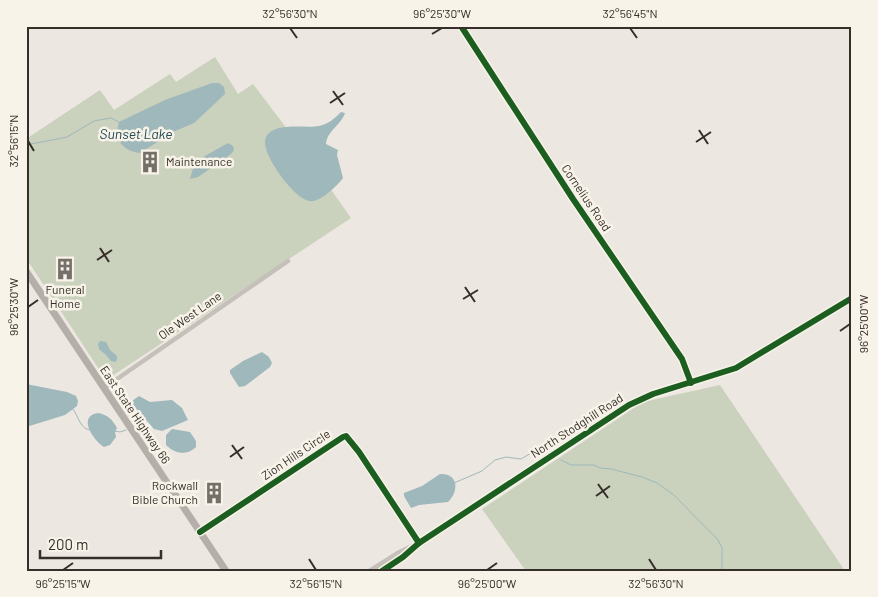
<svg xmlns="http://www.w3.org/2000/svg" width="878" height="597" font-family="Barlow,sans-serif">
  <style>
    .green { fill: #cad1bc }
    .water { fill: #9fb8bb }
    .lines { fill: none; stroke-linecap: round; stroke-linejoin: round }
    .stream { stroke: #9fb8bb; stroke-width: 1 }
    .minor { stroke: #c5c0ba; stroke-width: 4.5 }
    .tertiary { stroke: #c5c0ba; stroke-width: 5.5 }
    .primary { stroke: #b4afa9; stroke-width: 7 }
    .cycleway-casing { stroke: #f8f3e9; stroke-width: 9 }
    .cycleway { stroke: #1b5e20; stroke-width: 6 }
    .ticks { fill: none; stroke: #352e29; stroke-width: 2 }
    .labels { text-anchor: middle; stroke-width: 5; stroke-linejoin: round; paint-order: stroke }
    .poi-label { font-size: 12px; fill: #352e29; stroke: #f8f3e9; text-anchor: start }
    .street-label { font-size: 12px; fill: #352e29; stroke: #f8f3e9 }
    .water-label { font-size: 14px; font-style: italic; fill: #224a53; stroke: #f8f3e9 }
    .neatline { fill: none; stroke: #352e29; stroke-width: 2 }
    .ticks-label { font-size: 12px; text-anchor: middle; fill: #352e29 }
  </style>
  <rect width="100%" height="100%" fill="#ece8e1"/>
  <g class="green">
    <polygon points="215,57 238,94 253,84 303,150 351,218 106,380 26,258 26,139 100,90 114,110 170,74 176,82"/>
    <polygon points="720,385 845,571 526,571 482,509 643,402"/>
  </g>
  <g class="water">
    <path d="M212,83h7l5,4 1,7 -31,29 -21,9 -33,21c-18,-2 -26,-14 -21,-31l46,-22z"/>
    <path d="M341,112l4,1c-4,12 -18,18 -19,31l12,6 -1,5 6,23c-5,7 -21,22 -30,23 -16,3 -49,-44 -48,-59 2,-22 41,-13 54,-16 10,-2 16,-8 22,-14z"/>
    <polygon points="228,143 233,146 234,150 231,154 198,177 190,179 194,165 198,160"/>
    <polygon points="100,341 106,342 110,350 117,356 117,360 115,362 111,361 106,355 99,349 98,344"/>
    <polygon points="262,352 269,357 272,363 270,367 245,386 239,387 230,373 230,370 243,361"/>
    <polygon points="26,384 67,392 76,396 78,401 77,406 65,415 26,427"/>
    <polygon points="139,396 150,402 172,400 182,408 188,420 162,431 154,429 133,405 132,401"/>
    <path d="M98,413c10,2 14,6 19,15l-2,4 1,5 -6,8 -6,2c-11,-7 -27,-31 -6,-34z"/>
    <path d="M172,429l18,3 6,9v6c-9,9 -21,7 -30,-2v-10z"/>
    <path d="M440,474c19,-1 19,18 8,28l-29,3 -8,3 -7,-12v-3l18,-7z"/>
  </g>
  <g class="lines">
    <g class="stream">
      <polyline points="26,145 67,137 94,121 111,118 119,122"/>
      <path d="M73,409c6,8 7,20 17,21"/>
      <polyline points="134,425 144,418"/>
      <polyline points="114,431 120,432 126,430"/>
      <polyline points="561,460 571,465 594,465 600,468 611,469 642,477 657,483 674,495 718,540 722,548 722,571"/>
      <polyline points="454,483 482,471 495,460 506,457 521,459 541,447 546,449"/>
    </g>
    <g class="minor">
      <polyline points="461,26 573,199 682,359 691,383"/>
      <polyline points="104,388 288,261"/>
      <polyline points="200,532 343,437 346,436 359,452 419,543"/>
    </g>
    <g class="tertiary">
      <polyline points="370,571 397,554 413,546"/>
      <polyline points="382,571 403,557 419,543 629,405 653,394 736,368 852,298"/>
    </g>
    <polyline class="primary" points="26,271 226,571"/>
    <g class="cycleway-casing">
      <g id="cycleway">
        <polyline points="461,26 573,199 682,359 691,383"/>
        <polyline points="200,532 343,437 346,436 359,452 419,543"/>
        <polyline points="382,571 403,557 419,543 629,405 653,394 736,368 852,298"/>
      </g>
    </g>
    <use href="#cycleway" class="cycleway"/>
  </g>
  <path class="ticks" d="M290,28l7,10M630,28l7,10M432,34l10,-6M333,91l10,14M330,103l15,-10M699,130l9,14M28,141l6,10M696,142l15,-10M100,248l9,14M97,260l15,-10M465,287l10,15M463,299l15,-9M28,307l10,-7M840,331l10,-7M232,445l10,14M230,457l14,-10M598,484l10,14M596,496l14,-10M309,559l7,11M649,559l7,11M63,570l10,-7M487,570l10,-7"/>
  <defs>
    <g id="building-bare" transform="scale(1.725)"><path d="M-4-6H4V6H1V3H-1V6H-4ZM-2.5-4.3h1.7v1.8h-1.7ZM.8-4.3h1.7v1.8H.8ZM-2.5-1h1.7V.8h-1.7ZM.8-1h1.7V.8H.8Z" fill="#756f69" stroke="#f8f3e9" stroke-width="2.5" paint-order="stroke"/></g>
  </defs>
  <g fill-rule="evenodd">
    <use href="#building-bare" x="150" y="162"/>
    <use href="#building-bare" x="65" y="269"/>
    <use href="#building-bare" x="214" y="493"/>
  </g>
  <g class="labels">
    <g class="poi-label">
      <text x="166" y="166">Maintenance</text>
      <text x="65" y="294" text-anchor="middle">Funeral<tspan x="65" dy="14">Home</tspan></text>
      <text x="198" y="490" text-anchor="end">Rockwall<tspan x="198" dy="14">Bible Church</tspan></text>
    </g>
    <g class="street-label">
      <text transform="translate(586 198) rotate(56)" y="4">Cornelius Road</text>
      <text transform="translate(190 316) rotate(-35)" y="4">Ole West Lane</text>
      <text transform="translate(135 415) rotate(56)" y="4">East State Highway 66</text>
      <text transform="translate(577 426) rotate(-33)" y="4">North Stodghill Road</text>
      <text transform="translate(296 455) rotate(-34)" y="4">Zion Hills Circle</text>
    </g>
    <g class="water-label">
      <text x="136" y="139">Sunset Lake</text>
    </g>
  </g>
  <rect width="878" height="597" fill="none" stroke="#f8f3e9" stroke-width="55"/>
  <path d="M40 550v8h121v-8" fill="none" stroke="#352e29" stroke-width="2.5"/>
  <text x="48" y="550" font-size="15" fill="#352e29" stroke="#f8f3e9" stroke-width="4" paint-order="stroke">200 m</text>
  <rect x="28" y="28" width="822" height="542" class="neatline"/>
  <g class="ticks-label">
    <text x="290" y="18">32°56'30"N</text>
    <text x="442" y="18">96°25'30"W</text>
    <text x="630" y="18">32°56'45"N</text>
    <text transform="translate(14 141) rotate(-90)" y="4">32°56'15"N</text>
    <text transform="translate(14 307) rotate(-90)" y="4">96°25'30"W</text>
    <text transform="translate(864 324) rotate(-90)" y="4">96°25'00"W</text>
    <text x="63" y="588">96°25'15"W</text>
    <text x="316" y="588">32°56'15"N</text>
    <text x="487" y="588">96°25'00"W</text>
    <text x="656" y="588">32°56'30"N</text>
  </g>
</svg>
